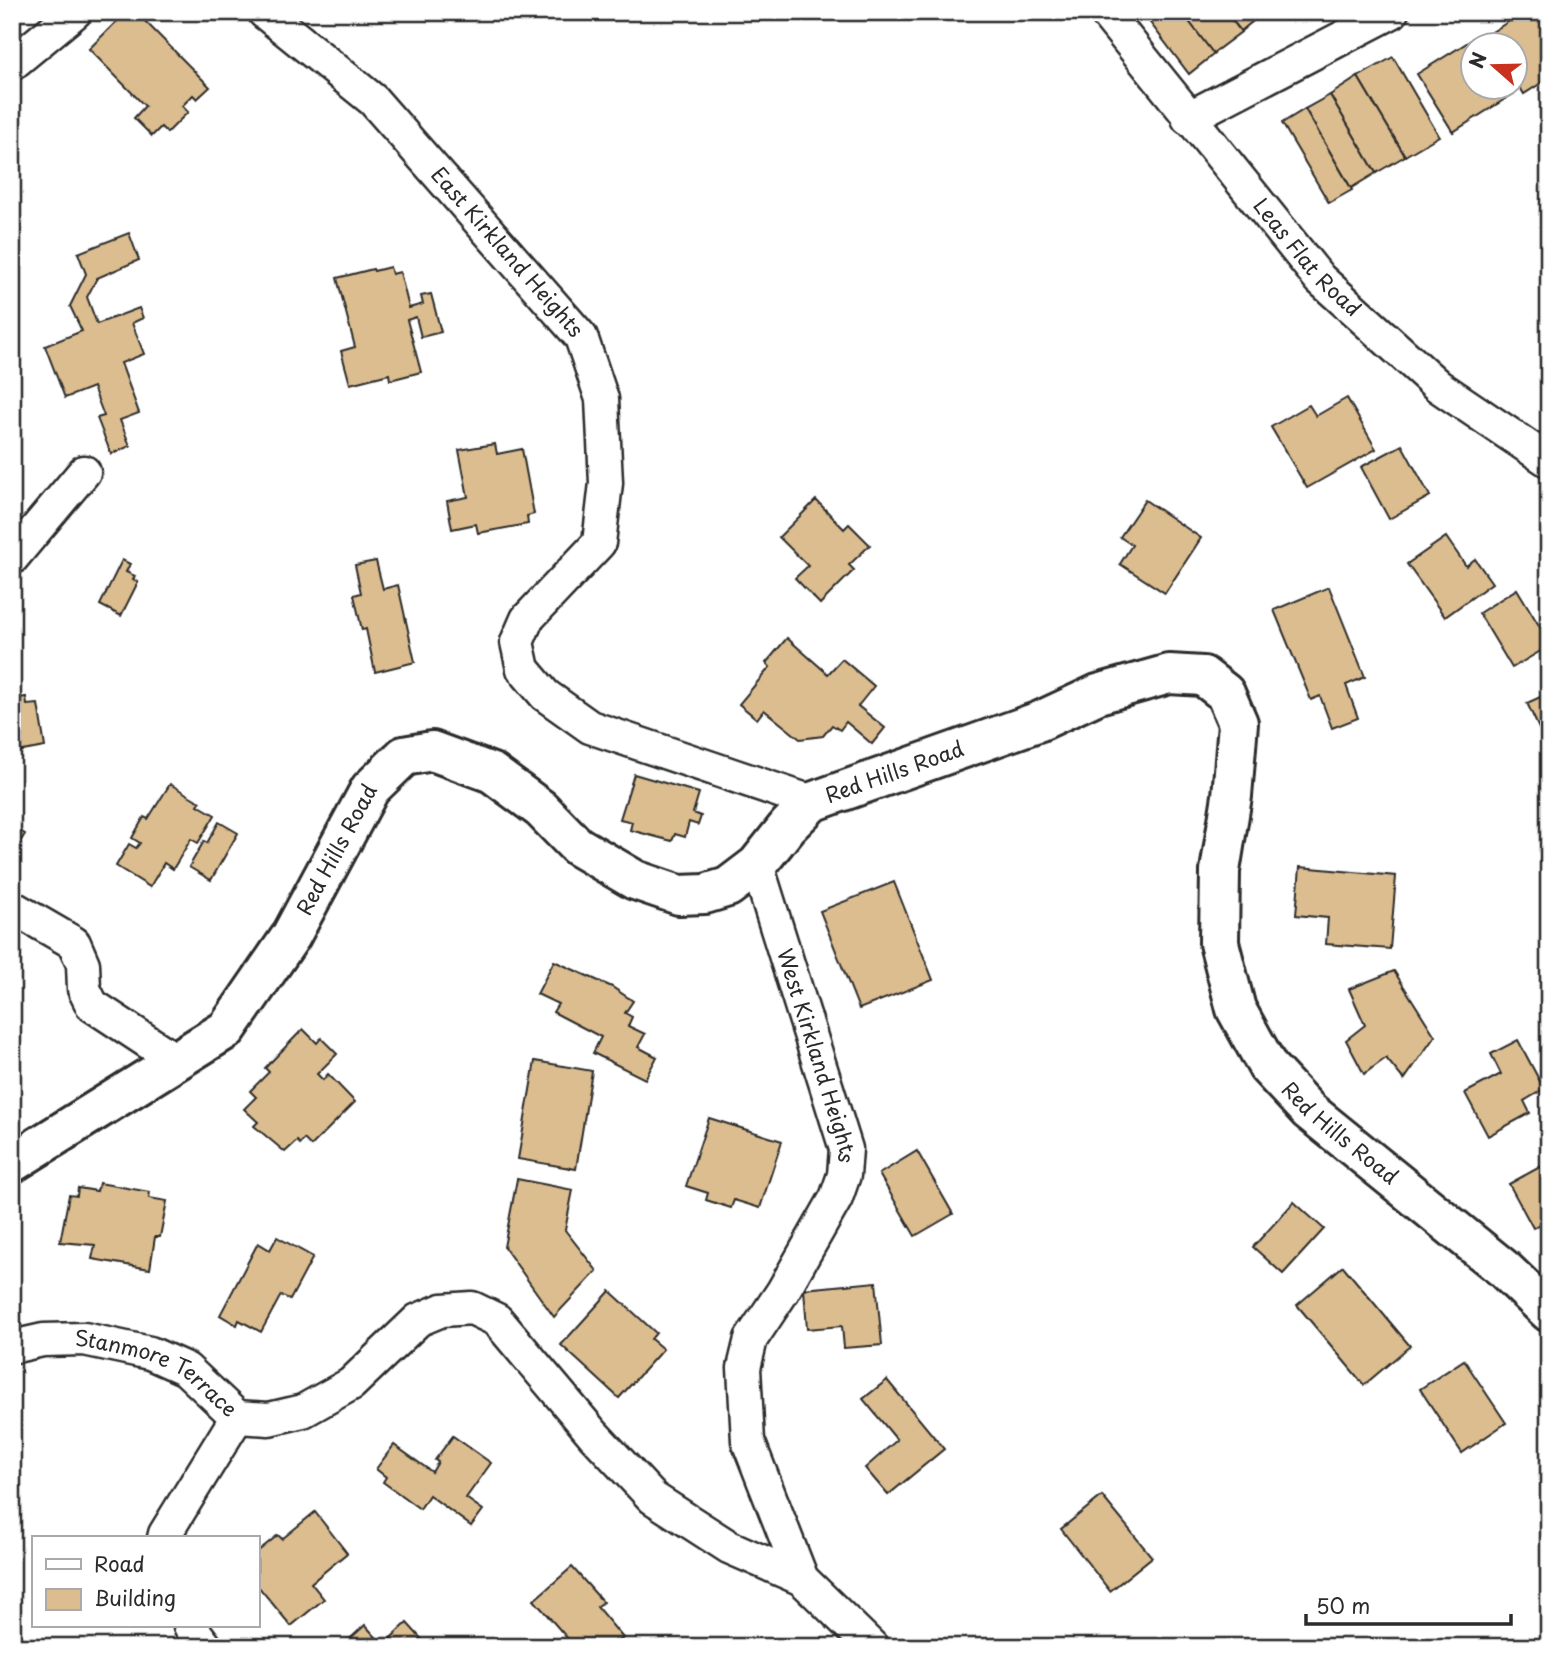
<svg xmlns="http://www.w3.org/2000/svg" width="1561" height="1659" font-family="'Playpen Sans',sans-serif">
  <style>
    .building { fill: #dcbd8f; stroke: #2b2b2b; stroke-width: 2 }
    .lines { fill: none; stroke-linecap: round; stroke-linejoin: round }
    .minor-casing { stroke: #2b2b2b; stroke-width: 37 }
    .secondary-casing { stroke: #2b2b2b; stroke-width: 44 }
    .minor { stroke: #fff; stroke-width: 32 }
    .secondary { stroke: #fff; stroke-width: 38 }
    .labels { text-anchor: middle; stroke-width: 5; stroke-linejoin: round; paint-order: stroke }
    .street-label { font-size: 21px; fill: #2b2b2b; stroke: #fff }
  </style>
  <rect width="100%" height="100%" fill="#fff"/>
  <filter id="ink" filterUnits="userSpaceOnUse"><feTurbulence type="fractalNoise" baseFrequency=".0143" numOctaves="2"/><feDisplacementMap in="SourceGraphic" scale="14" xChannelSelector="R" yChannelSelector="G"/><feConvolveMatrix kernelMatrix="1 2 1 2 8 2 1 2 1" color-interpolation-filters="sRGB"/></filter>
  <g filter="url(#ink)">
    <g class="building">
      <polygon points="126,12 136,12 210,87 197,99 193,95 182,106 188,112 167,133 161,127 152,136 134,118 145,106 89,49"/>
      <polygon points="1142,12 1182,12 1214,54 1189,74"/>
      <polygon points="1182,12 1226,12 1241,32 1213,53"/>
      <polygon points="1226,12 1264,12 1241,31"/>
      <polygon points="1524,12 1549,12 1549,78 1524,94 1516,81 1516,46 1493,46 1487,35"/>
      <polygon points="1478,36 1483,46 1474,46 1474,88 1509,88 1513,94 1453,132 1417,74"/>
      <polygon points="1393,57 1439,136 1405,156 1358,77"/>
      <polygon points="1358,77 1405,156 1376,173 1330,95"/>
      <polygon points="1330,95 1376,173 1351,188 1305,109"/>
      <polygon points="1305,109 1352,190 1329,203 1282,123"/>
      <polygon points="129,233 139,260 97,278 87,297 97,324 139,308 143,318 132,323 144,354 121,363 139,413 120,420 130,446 111,454 97,418 104,416 93,387 65,398 45,346 82,331 70,306 86,274 78,253"/>
      <polygon points="390,267 392,274 400,272 409,308 423,304 421,296 431,294 441,332 421,337 416,317 407,320 421,372 390,380 389,374 350,384 341,351 355,347 337,278 373,269 374,271"/>
      <polygon points="1347,398 1376,449 1307,488 1271,427 1309,405 1316,416"/>
      <polygon points="495,444 497,454 522,449 534,514 527,516 528,524 478,533 476,524 452,529 447,501 468,497 459,450"/>
      <polygon points="1402,445 1430,496 1389,519 1361,467"/>
      <polygon points="816,500 844,529 849,524 870,545 849,565 854,570 820,604 795,578 808,566 779,537"/>
      <polygon points="1145,500 1201,538 1165,593 1120,564 1132,545 1120,537"/>
      <polygon points="1446,537 1466,566 1475,559 1492,583 1445,617 1407,564"/>
      <polygon points="122,560 130,564 126,572 135,576 133,580 138,582 121,616 100,605"/>
      <polygon points="376,561 383,589 398,585 415,662 375,672 366,629 362,630 354,595 361,593 355,565"/>
      <polygon points="1329,587 1365,677 1346,685 1358,718 1332,728 1320,696 1311,700 1274,610"/>
      <polygon points="1517,589 1549,642 1549,646 1512,668 1479,613"/>
      <polygon points="787,638 828,674 842,659 874,686 858,706 885,728 872,744 846,722 840,730 832,725 823,736 800,739 764,710 757,719 739,704 770,667 766,663"/>
      <polygon points="1549,693 1549,750 1527,703"/>
      <polygon points="26,697 27,705 38,704 45,747 12,753 12,699"/>
      <polygon points="634,774 699,793 693,813 701,816 698,825 689,822 685,837 675,834 672,841 630,830 632,822 620,819"/>
      <polygon points="170,784 200,802 198,805 215,815 198,843 191,839 173,869 164,863 150,887 116,866 129,844 136,848 140,843 132,838 144,817 148,819"/>
      <polygon points="219,822 238,833 211,880 189,867 204,841 207,843"/>
      <polygon points="12,826 25,834 14,852 12,851"/>
      <polygon points="1300,867 1396,876 1390,949 1326,944 1328,918 1296,915"/>
      <polygon points="894,882 933,980 859,1009 820,911"/>
      <polygon points="554,961 612,987 633,1001 625,1013 632,1017 628,1026 645,1034 638,1047 657,1057 645,1079 593,1053 601,1037 553,1012 558,1004 537,994"/>
      <polygon points="1394,971 1435,1036 1404,1080 1386,1058 1364,1074 1346,1040 1365,1025 1349,989"/>
      <polygon points="303,1029 317,1043 321,1038 337,1054 317,1074 323,1080 328,1074 355,1102 311,1146 304,1139 300,1144 297,1141 285,1152 254,1126 258,1122 244,1109 256,1097 250,1091 269,1072 265,1068"/>
      <polygon points="1518,1040 1544,1089 1524,1101 1530,1113 1488,1136 1465,1093 1501,1074 1491,1054"/>
      <polygon points="535,1061 592,1071 576,1169 518,1159"/>
      <polygon points="709,1118 782,1141 760,1208 734,1200 731,1208 706,1200 708,1193 686,1186"/>
      <polygon points="917,1151 953,1214 915,1236 879,1174"/>
      <polygon points="1549,1162 1549,1220 1533,1228 1509,1184"/>
      <polygon points="517,1179 573,1190 565,1230 597,1271 554,1317 504,1247"/>
      <polygon points="99,1183 150,1192 149,1198 167,1201 160,1237 155,1237 150,1269 92,1259 95,1245 60,1242 69,1195 77,1196 78,1188 97,1191"/>
      <polygon points="1294,1202 1324,1229 1283,1274 1253,1247"/>
      <polygon points="277,1237 313,1257 290,1300 281,1295 261,1332 239,1320 237,1325 220,1315 258,1243 270,1250"/>
      <polygon points="1343,1266 1410,1346 1364,1385 1297,1305"/>
      <polygon points="876,1282 882,1345 844,1348 842,1326 807,1329 804,1289"/>
      <polygon points="610,1291 656,1333 651,1339 663,1349 619,1398 561,1345"/>
      <polygon points="1464,1360 1506,1423 1462,1453 1420,1389"/>
      <polygon points="887,1380 944,1449 888,1495 865,1468 897,1440 863,1399"/>
      <polygon points="453,1436 491,1463 466,1498 483,1510 471,1526 429,1495 420,1509 383,1482 386,1477 376,1469 394,1445 432,1472 438,1462 435,1460"/>
      <polygon points="1102,1496 1152,1557 1110,1591 1061,1529"/>
      <polygon points="315,1512 347,1553 311,1583 324,1599 291,1626 257,1585 257,1552 278,1535 282,1539"/>
      <polygon points="572,1567 603,1602 597,1607 623,1638 613,1647 575,1647 534,1600"/>
      <polygon points="407,1623 427,1645 424,1647 341,1647 365,1625 383,1645"/>
    </g>
    <g class="lines">
      <g class="minor-casing">
        <g id="minor">
          <path id="s1" d="M264,12l109,88 208,237 21,62 4,84 -7,60 -72,76 -10,23 6,27 22,26 45,32 222,75"/>
          <path id="s2" d="M1105,12l215,267 118,107 111,75"/>
          <polyline points="12,64 75,12"/>
          <polyline points="1188,118 1392,12"/>
          <polyline points="12,558 84,472"/>
          <path id="s3" d="M757,865l89,284 -2,26 -8,23 -53,93 -32,48 -7,29 4,73 54,138 70,68"/>
          <polyline points="12,907 74,943 83,964 84,989 92,1005 177,1061"/>
          <path id="s4" d="M12,1347l31,-7 41,-1 66,14 36,16 51,48"/>
          <polyline points="237,1417 269,1419 303,1411 351,1384 418,1320 442,1310 472,1308 497,1320 593,1434 653,1498 729,1547 802,1579"/>
          <polyline points="164,1538 165,1534 237,1417"/>
          <polyline points="190,1626 206,1647"/>
        </g>
      </g>
      <g class="secondary-casing">
        <g id="secondary">
          <path id="s5" d="M12,1163l215,-134 64,-93 79,-147 34,-33 28,-5 60,22 49,36 36,37 58,34 44,15 26,-1 23,-7 29,-22 31,-39 24,-24 228,-81 58,-27 71,-20 34,2 22,17 13,30 -6,73 -12,75 -1,72 17,66 32,58 41,44 195,158 45,43"/>
        </g>
      </g>
      <use href="#minor" class="minor"/>
      <use href="#secondary" class="secondary"/>
    </g>
  </g>
  <g class="labels">
    <g class="street-label">
      <text dy="7" stroke="none"><textPath href="#s1" startOffset="343">East Kirkland Heights</textPath></text>
      <text dy="7" stroke="none"><textPath href="#s2" startOffset="318">Leas Flat Road</textPath></text>
      <text dy="7" stroke="none"><textPath href="#s5" startOffset="1157">Red Hills Road</textPath></text>
      <text dy="7" stroke="none"><textPath href="#s5" startOffset="464">Red Hills Road</textPath></text>
      <text dy="7" stroke="none"><textPath href="#s3" startOffset="200">West Kirkland Heights</textPath></text>
      <text dy="7" stroke="none"><textPath href="#s5" startOffset="1997">Red Hills Road</textPath></text>
      <text dy="7" stroke="none"><textPath href="#s4" startOffset="154">Stanmore Terrace</textPath></text>
    </g>
  </g>
  <rect width="1561" height="1659" fill="none" stroke="#fff" stroke-width="42"/>
  <rect x="21" y="21" width="1519" height="1617" fill="none" stroke="#2b2b2b" stroke-width="2.5" filter="url(#ink)"/>
  <rect x="32" y="1536" width="228" height="91" fill="#ffffff" stroke="#aaaaaa" stroke-width="2"/>
  <rect x="46" y="1559" width="35" height="10" fill="#ffffff" stroke="#aaaaaa" stroke-width="2"/>
  <text x="94" y="1572" font-size="21" fill="#2b2b2b">Road</text>
  <rect x="46" y="1589" width="35" height="21" fill="#dcbd8f" stroke="#aaaaaa" stroke-width="2"/>
  <text x="94" y="1606" font-size="21" fill="#2b2b2b">Building</text>
  <g transform="translate(1494 66) rotate(290)"><circle r="33" fill="#ffffff" stroke="#aaaaaa" stroke-width="2"/>
  <path d="M0-5L12 26L0 18L-12 26Z" fill="#c8321e"/>
  <text y="-10" font-size="19" font-weight="bold" text-anchor="middle" fill="#2b2b2b">N</text>
  </g>
  <path d="M1306 1614v10h205v-10" fill="none" stroke="#2b2b2b" stroke-width="3.5"/>
  <text x="1316" y="1614" font-size="21" fill="#2b2b2b" stroke="#ffffff" stroke-width="5" paint-order="stroke">50 m</text>
</svg>
